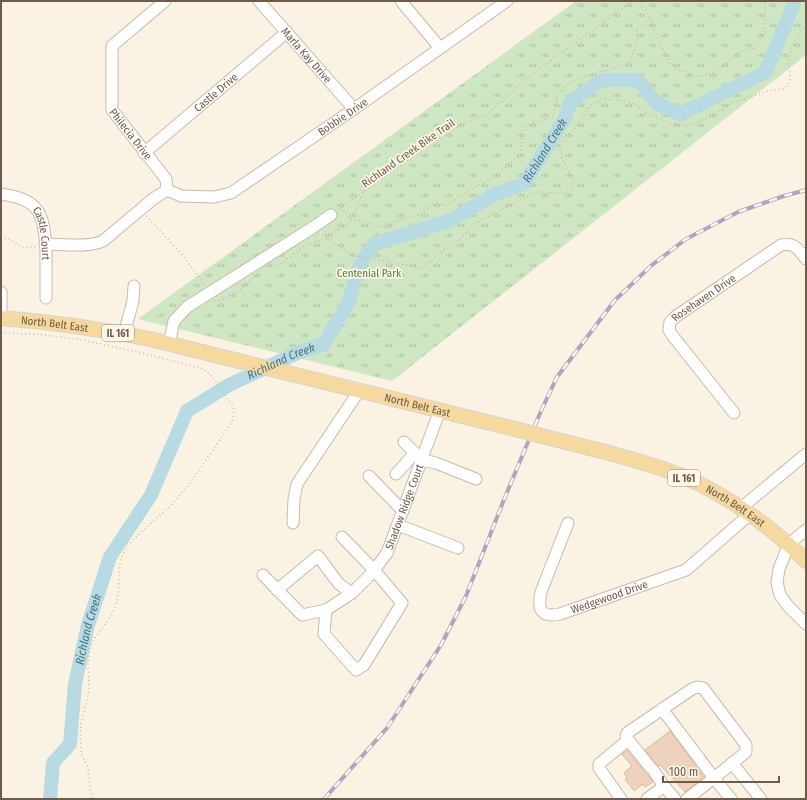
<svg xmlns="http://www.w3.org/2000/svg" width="807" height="800" font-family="'Fira Sans Condensed',sans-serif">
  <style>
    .park { fill: url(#park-tufts) }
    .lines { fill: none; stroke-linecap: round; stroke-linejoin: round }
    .river { stroke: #b8dae2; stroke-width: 14 }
    .building { fill: #eed2bb; stroke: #dfba9d }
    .minor-casing { stroke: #cabaa9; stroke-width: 13 }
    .major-casing { stroke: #dad4d0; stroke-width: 16 }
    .path { stroke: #d2b59f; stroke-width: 1.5; stroke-dasharray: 1 3; stroke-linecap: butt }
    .minor { stroke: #fff; stroke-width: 11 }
    .major { stroke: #f5d99e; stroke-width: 14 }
    .rail-casing { stroke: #b5a2c2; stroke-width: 4 }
    .rail { stroke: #fef6e7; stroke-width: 2.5; stroke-dasharray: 8; stroke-linecap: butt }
    .major-bridge-casing { stroke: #dad4d0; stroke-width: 16; stroke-linecap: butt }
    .major-bridge { stroke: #f5d99e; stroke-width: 14 }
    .labels { text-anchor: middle; stroke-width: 3.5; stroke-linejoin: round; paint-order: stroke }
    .shield { fill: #fef6e7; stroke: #9b8979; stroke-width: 1 }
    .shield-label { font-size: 10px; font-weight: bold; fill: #705a4a }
    .street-label { font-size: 11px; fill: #705a4a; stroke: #fef6e7 }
    .park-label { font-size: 11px; fill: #537a46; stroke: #fef6e7 }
    .water-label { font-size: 12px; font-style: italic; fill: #467582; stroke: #fef6e7 }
  </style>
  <defs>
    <pattern id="park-tufts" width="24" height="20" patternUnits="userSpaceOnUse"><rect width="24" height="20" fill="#cfe6c2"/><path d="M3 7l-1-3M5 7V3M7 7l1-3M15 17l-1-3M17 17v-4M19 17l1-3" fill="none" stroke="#acbda0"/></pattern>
  </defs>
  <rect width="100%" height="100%" fill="#faf2e2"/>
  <polygon class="park" points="576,1 806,1 806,55 392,381 138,319"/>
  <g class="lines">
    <path class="river" id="s1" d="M50,799l3,-36 17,-19 5,-60 13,-59 22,-68 41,-62 36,-84 42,-26 68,-32 27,-9 25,-43 11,-37 14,-20 75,-23 46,-27 29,-10 40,-64 7,-19 31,-21h36l18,23 25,11 85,-42 29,-71"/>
  </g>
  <g class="building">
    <polygon points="670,731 704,777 685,792 660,765 658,766 656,764 645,750"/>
    <polygon points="627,750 653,782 645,787 643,784 634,791 625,779 627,777 624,773 632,766 622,754"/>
  </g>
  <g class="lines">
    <g class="minor-casing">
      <g id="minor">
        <path id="s2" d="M165,1l-53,45v64l54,69 1,11"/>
        <path id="s3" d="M259,1l95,108"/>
        <polyline points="401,1 440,48"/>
        <path id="s4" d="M144,153l143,-121"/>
        <path id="s5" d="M167,190l14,6 33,1 17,-4 123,-84 153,-108"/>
        <path id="s6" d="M1,194c40,5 43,21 45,57 0,16 0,32 0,47"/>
        <path d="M45,244c18,0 41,4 58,-3l50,-42 14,-9"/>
        <polyline points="1,292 1,310"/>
        <polyline points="124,334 133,301 134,286"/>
        <polyline points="169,344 174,321 187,307 312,228 331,215"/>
        <path id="s7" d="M734,413l-62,-78 -3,-5 1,-8 5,-5 106,-72c15,-2 16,3 25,14"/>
        <polyline points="404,442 422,460 436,463 476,479"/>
        <polyline points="396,474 415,453"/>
        <polyline points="369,476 403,511"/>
        <polyline points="741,508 806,454"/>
        <polyline points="293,523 294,499 297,484 359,391"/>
        <path id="s8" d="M568,523l-27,69c-4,17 0,26 19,22l126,-44 64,-56"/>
        <polyline points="398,525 458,548"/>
        <polyline points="806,530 789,544 779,569 777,582 780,595 788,606 806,624"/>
        <path id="s9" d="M263,575l39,40 24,-5 26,-17 20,-20 15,-20 53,-143"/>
        <polyline points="277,590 318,556 339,584 352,593"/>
        <polyline points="326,610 324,634 356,670 364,665 402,603 374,570 342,537"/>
        <polyline points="732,763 761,799"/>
        <polyline points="650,767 626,737 627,733 692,689 697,687 703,688 746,745 746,752 714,778 662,709"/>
        <polyline points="653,770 664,786"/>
        <polyline points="621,799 599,768 599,764 628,740"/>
        <polyline points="647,799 664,786 675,799"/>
        <polyline points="687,799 714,778 731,799"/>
      </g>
    </g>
    <g class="major-casing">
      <g id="major">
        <path id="s10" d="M1,318c50,4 100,11 149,21l369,91"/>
        <path id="s11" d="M542,436c42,11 84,20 124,34 50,17 103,54 140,91"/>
      </g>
    </g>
    <g class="path">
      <polyline points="637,1 649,15 652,26"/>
      <path d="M341,207l9,13h14l19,8 6,-1 7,-7 21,-4 19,-13 10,3 32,-21 14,-6 29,-25 1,-27 32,-11c-1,-44 46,-40 75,-53l8,-20v-15l9,-4 6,2 17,36 8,7 9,2 7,5h8l11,-3 13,-8 9,-9 7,-5 12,-2 11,-16 1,-32"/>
      <polyline points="339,209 363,192"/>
      <polyline points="146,216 179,251 205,285"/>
      <path d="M324,234l3,4h-1l27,17 67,13 10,-6 9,-8 21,-15 16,-16 50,-26 13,-5 18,1 12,-1c10,-13 -5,-24 -8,-38 -1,-5 2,-13 3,-18l8,-3 19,-28 11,-6 18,1 16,4 8,8 27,12 16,2 26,-10 19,-13 36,-12 16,-2c12,-14 2,-15 5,-29 3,-15 8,-25 17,-37"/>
      <polyline points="1,238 7,238 22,247 37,247"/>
      <polyline points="269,267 280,264 305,246 327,238 341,228 347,225 353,216 364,191 451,130 463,124 486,115 527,78 632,1"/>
      <path d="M215,300c10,4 35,-19 43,-26"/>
      <path d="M1,333l36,1 46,6 63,14 57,15 7,5 23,32 1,7 -2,9 -44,64 -19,21 -37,34c-21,24 -8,40 -17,66 -5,14 -19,25 -24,39 -5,13 -2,29 -2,42 -1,13 -6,24 -8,36 -1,10 -1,21 1,31 2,5 5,9 6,14 1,11 2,20 5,30"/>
    </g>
    <use href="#minor" class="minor"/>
    <use href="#major" class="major"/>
    <g class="rail-casing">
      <polyline id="rail" points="324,799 387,728 441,645 466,596 503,502 541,411 557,377 615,300 652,265 686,239 738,212 784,196 806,190"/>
    </g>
    <use href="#rail" class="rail"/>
    <g class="major-bridge-casing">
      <polyline id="major-bridge" points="519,430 542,436"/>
    </g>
    <use href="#major-bridge" class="major-bridge"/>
  </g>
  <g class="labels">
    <g class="shield">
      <rect x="102" y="325" width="32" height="16" rx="3"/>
      <rect x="668" y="470" width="32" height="16" rx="3"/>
    </g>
    <g class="shield-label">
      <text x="118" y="337">IL 161</text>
      <text x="684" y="482">IL 161</text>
    </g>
    <g class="street-label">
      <text dy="4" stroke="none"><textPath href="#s3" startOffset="72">Marla Kay Drive</textPath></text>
      <text dy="4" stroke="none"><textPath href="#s4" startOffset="94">Castle Drive</textPath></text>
      <text dy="4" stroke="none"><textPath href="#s5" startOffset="201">Bobbie Drive</textPath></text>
      <text dy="4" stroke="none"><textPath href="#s2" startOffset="164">Philecia Drive</textPath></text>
      <text transform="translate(408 153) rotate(-35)" y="4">Richland Creek Bike Trail</text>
      <text dy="4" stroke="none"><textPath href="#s6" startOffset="65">Castle Court</textPath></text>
      <text dy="4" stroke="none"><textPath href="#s7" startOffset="155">Rosehaven Drive</textPath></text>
      <text dy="4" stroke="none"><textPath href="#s10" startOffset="54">North Belt East</textPath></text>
      <text dy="4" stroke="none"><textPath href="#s10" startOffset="426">North Belt East</textPath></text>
      <text dy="4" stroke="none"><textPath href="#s9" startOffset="214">Shadow Ridge Court</textPath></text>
      <text dy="4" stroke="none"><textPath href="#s11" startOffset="207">North Belt East</textPath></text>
      <text dy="4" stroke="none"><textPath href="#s8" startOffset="165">Wedgewood Drive</textPath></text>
    </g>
    <g class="park-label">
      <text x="369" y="277">Centenial Park</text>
    </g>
    <g class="water-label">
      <text dy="4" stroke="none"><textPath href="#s1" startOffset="887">Richland Creek</textPath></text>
      <text dy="4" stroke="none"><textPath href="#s1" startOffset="526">Richland Creek</textPath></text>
      <text dy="4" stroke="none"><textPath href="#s1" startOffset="178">Richland Creek</textPath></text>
    </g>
  </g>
  <rect width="807" height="800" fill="none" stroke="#705a4a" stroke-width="4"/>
  <path d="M663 776v6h116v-6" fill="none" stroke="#705a4a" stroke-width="2"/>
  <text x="669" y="776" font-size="12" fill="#705a4a" stroke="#fef6e7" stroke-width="3" paint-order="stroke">100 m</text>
</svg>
